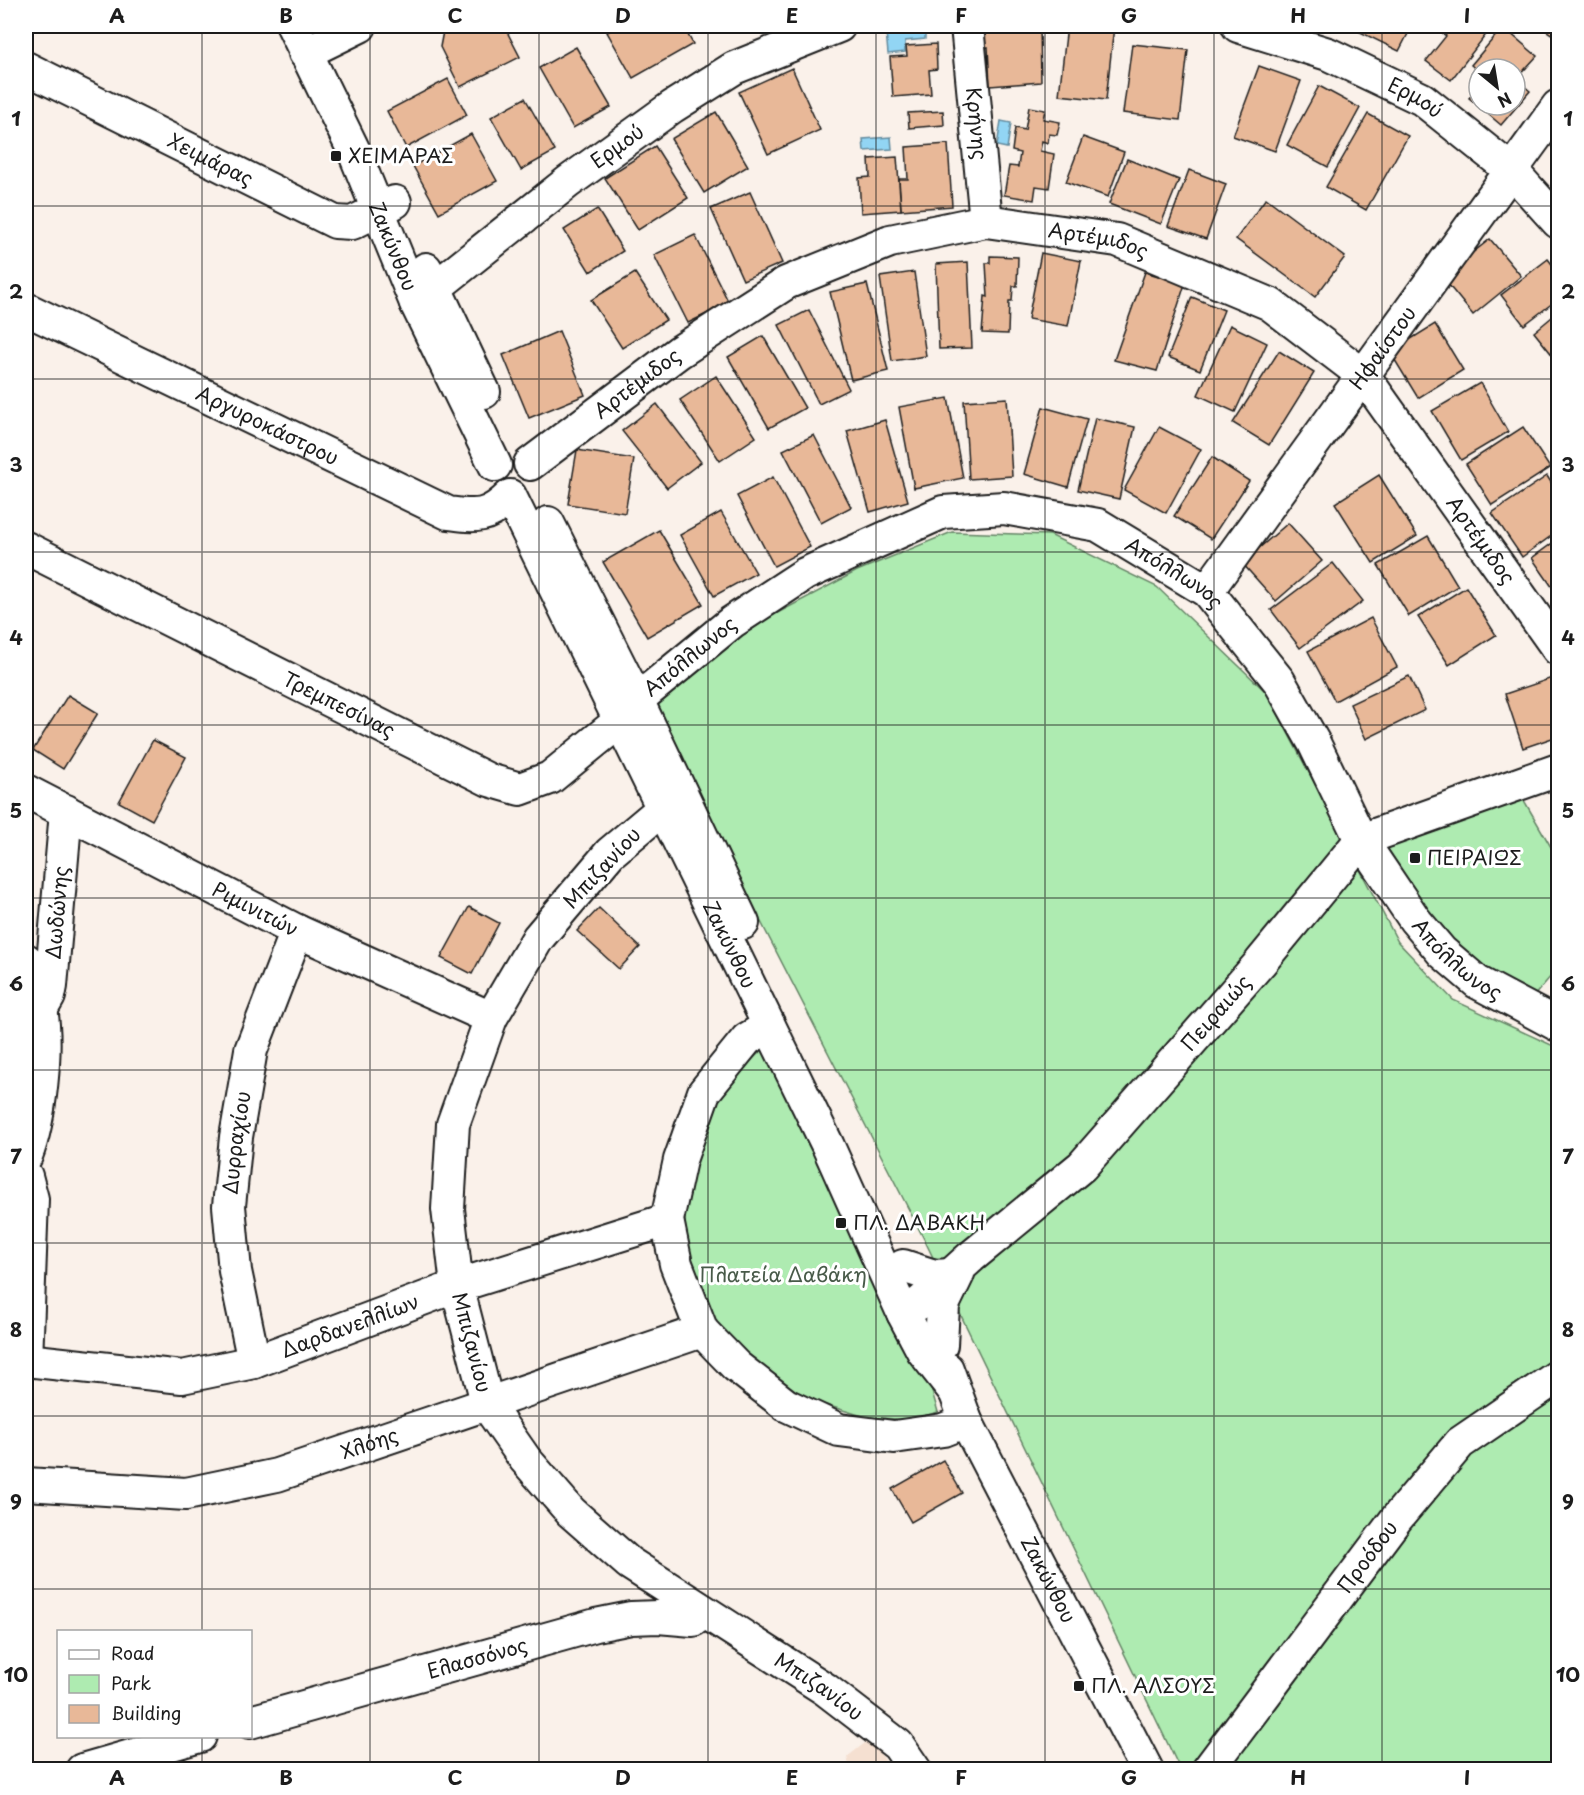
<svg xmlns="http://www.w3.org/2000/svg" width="1584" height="1795" font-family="'Playpen Sans',sans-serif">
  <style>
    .built { fill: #f5e0d1 }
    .green { fill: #aeebb1; stroke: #658466; stroke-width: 1.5 }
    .water { fill: #92d5f4; stroke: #638b9e; stroke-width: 1.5 }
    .building { fill: #e8b898; stroke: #1c1c1c; stroke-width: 1.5 }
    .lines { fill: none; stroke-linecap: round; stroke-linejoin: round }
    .minor-casing { stroke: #1c1c1c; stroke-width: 36 }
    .minor { stroke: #fff; stroke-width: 32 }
    .grid { fill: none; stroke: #1c1c1c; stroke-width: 1.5; stroke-opacity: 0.55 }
    .poi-dot { fill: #1c1c1c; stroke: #fff; stroke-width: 2 }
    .labels { text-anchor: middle; stroke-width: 6; stroke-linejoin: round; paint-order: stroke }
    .street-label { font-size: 20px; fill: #1c1c1c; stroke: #fff }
    .poi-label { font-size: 20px; fill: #1c1c1c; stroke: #fff; text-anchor: start }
    .park-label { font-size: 20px; fill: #485a49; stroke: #fff }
    .neatline { fill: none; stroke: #1c1c1c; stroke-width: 2 }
    .grid-label { font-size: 20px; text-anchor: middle; font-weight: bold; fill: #1c1c1c }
  </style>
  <rect width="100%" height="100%" fill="#faf1ea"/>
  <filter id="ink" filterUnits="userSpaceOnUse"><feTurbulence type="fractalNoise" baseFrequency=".0167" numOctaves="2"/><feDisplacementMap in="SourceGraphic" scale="12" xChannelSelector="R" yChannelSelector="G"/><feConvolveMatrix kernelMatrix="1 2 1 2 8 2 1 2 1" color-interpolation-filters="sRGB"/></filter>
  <g filter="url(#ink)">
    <polygon class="built" points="870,1739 891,1769 850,1769 847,1757"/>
    <g class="green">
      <polygon points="952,532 1050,535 1157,587 1267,693 1398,942 1453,1000 1558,1048 1558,1769 1180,1769 925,1241 650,706 751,627 857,571"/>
      <polygon points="1518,790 1558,859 1558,968 1533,997 1490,975 1441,929 1380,837"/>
      <polygon points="761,1051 766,1051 931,1388 938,1412 911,1420 866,1417 806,1399 755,1366 709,1317 687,1246 684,1206 693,1152 710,1114 732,1079"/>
    </g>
    <g class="water">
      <polygon points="925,28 925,39 905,41 905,52 888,54 886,31"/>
      <polygon points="1001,121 1011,123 1007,148 997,146"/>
      <polygon points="891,137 892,149 864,151 863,139"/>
    </g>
    <g class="building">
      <polygon points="444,26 504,26 520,57 460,87 440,47"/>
      <polygon points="618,26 683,26 693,44 633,78 607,32"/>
      <polygon points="985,26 1040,26 1041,82 990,86 988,47 984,48"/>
      <polygon points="1067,26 1114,26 1106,100 1059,95"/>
      <polygon points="1329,26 1346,26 1344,31"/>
      <polygon points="1360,26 1412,26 1399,51 1358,31"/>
      <polygon points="1432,26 1479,26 1488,32 1451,80 1426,61 1446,36"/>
      <polygon points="1539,26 1558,26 1558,27 1553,35"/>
      <polygon points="1503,27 1537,56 1516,79 1530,91 1501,125 1469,98 1479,87 1479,105 1515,105 1515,69 1479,69 1479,72 1471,65"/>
      <polygon points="936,44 937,69 929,70 931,94 893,97 890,57 907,56 906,46"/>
      <polygon points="1132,44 1188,50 1180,120 1123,113"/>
      <polygon points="576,47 611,107 573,128 539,68"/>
      <polygon points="1259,66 1301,81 1275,151 1233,136"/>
      <polygon points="792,68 820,130 768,154 739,92"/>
      <polygon points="448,79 467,115 406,148 387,111"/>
      <polygon points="1319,86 1360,108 1328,167 1287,145"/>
      <polygon points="525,98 555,151 521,170 491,117"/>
      <polygon points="1029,107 1045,110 1043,119 1060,122 1057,135 1049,134 1048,143 1042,141 1040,151 1054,154 1049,188 1036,186 1034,200 1004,195 1009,166 1018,167 1020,153 1012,151 1015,128 1025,130"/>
      <polygon points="943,111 944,125 909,128 908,113"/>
      <polygon points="716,112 748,166 704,193 671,139"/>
      <polygon points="1368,114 1408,136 1366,210 1326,187"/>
      <polygon points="471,134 497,181 439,213 413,166"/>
      <polygon points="1083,137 1124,152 1108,197 1066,182"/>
      <polygon points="948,144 952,206 901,210 899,179 908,179 906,147"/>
      <polygon points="655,146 688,198 638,230 605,178"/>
      <polygon points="897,157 901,210 861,213 859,178 870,177 869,159"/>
      <polygon points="1127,159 1179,180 1161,224 1109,204"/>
      <polygon points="1189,170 1226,184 1206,239 1168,226"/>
      <polygon points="750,192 782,263 743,280 711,209"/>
      <polygon points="1266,198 1345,257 1315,297 1236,239"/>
      <polygon points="597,209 623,251 590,272 564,230"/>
      <polygon points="695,235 729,303 688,323 654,255"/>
      <polygon points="1490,239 1521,276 1473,315 1442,277"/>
      <polygon points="1041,253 1081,261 1068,326 1028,319"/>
      <polygon points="990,256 1018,257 1017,286 1013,286 1012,301 1009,301 1008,334 982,333 985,296 988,297 986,263 990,263"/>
      <polygon points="1548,259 1558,272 1558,299 1524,325 1501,295"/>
      <polygon points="968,262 972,348 939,349 936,264"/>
      <polygon points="914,272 926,356 892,361 880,277"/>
      <polygon points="1145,272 1185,284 1157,371 1114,360"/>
      <polygon points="635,273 666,320 622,348 591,300"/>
      <polygon points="867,284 888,371 851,380 830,292"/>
      <polygon points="1192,297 1224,310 1200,370 1168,357"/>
      <polygon points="809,310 849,389 819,404 779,325"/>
      <polygon points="1558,312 1558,362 1534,332"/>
      <polygon points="1435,324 1463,370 1418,398 1390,352"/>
      <polygon points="1230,325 1267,343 1235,412 1198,395"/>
      <polygon points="559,331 585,395 529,418 503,355"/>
      <polygon points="763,336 805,408 769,428 728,357"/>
      <polygon points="1279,351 1314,373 1269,445 1233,423"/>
      <polygon points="716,376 756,437 720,461 680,400"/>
      <polygon points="1480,383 1508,432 1461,460 1432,411"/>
      <polygon points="948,398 963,478 914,488 899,407"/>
      <polygon points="1007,398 1012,476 969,479 964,401"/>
      <polygon points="657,404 701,462 667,488 622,431"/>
      <polygon points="1043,407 1087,419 1068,487 1024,474"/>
      <polygon points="1095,418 1135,427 1119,499 1078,490"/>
      <polygon points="885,420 908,501 870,512 847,431"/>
      <polygon points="1159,427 1201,449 1166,513 1124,490"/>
      <polygon points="1523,427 1550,468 1492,505 1466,464"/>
      <polygon points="814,435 851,507 821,523 783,450"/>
      <polygon points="577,450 634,459 625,513 568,504"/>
      <polygon points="1212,457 1249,481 1211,539 1174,516"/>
      <polygon points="1379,475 1417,536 1373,563 1335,503"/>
      <polygon points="1547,476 1558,493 1558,531 1522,557 1492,513"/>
      <polygon points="773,477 810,547 774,566 737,496"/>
      <polygon points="721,512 756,573 714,596 680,535"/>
      <polygon points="1288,523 1322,561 1276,601 1242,563"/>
      <polygon points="659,530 703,604 647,637 603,562"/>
      <polygon points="1428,536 1458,586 1409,616 1378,565"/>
      <polygon points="1558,539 1558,588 1555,591 1532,558"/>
      <polygon points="1333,563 1363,601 1300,648 1271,610"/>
      <polygon points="1466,587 1496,635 1449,665 1418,617"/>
      <polygon points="1371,618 1397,667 1335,701 1308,651"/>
      <polygon points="1409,676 1425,710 1366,739 1350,704"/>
      <polygon points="1558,676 1558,736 1523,748 1505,694"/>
      <polygon points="68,695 98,713 63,769 33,750"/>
      <polygon points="153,740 186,757 152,820 119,802"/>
      <polygon points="469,907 499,923 472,974 441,958"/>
      <polygon points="599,908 640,947 619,969 577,931"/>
      <polygon points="943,1460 962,1493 911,1522 892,1489"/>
    </g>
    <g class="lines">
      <g class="minor-casing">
        <g id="minor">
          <path id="s1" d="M293,26l60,123 63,154 79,162"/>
          <path id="s2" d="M967,26l19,195"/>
          <path id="s3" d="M1238,26l90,28 94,45 90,72 46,51"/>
          <polyline points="305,53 360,26"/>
          <path id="s4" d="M26,68l309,154 17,1 43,-21"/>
          <polyline points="426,269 484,392"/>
          <path id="s5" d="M416,303l152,-121 104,-75 62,-39 105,-42"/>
          <path id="s6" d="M26,309l422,204c29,4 40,5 62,-17l318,650 75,167 20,38 30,38"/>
          <path id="s7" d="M530,464l149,-112 107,-69 104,-42 96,-20 131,19 153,64 93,71 195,274"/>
          <polyline points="548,523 637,700 743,923"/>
          <path id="s8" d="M26,548l463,232 31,9 30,-11 71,-58 16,-20 95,-78 73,-48 138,-62 61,-4 94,17 109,66 72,90 35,62 47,97 54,80 27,32 35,30 81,43"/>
          <path id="s9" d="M1207,591l351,-485"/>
          <path id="s10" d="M26,791l271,140 194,87"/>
          <path id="s11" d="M679,795l-69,58 -72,85 -47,80 -38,106 -5,85 9,77 31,120 37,53 46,53 58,51 196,126 73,56 17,25"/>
          <path d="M26,960c5,16 12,32 15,49 7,39 -1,111 -15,147"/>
          <path id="s12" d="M41,1010l8,-14 2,-10 15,-175"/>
          <polyline points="769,1026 747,1039 704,1092 680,1160 667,1220 676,1264 702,1331 736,1366 786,1405 839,1430 894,1437 943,1430 966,1421"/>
          <polyline points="26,1176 32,1199 26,1361"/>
          <polyline points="903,1266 934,1276 951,1275"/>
          <path id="s13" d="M903,1313l18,-11 50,-45 111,-91 178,-203 101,-123 197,-70"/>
          <polyline points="941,1345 943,1305 958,1274"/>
          <path id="s14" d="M26,1360l156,17 72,-15 203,-76 210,-66"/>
          <path id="s15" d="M254,1362l-19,-91 -6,-65 7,-69 15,-87 46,-119"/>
          <path id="s16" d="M947,1369l19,52 181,349"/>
          <path id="s17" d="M26,1484l160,10 91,-19 425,-144"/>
          <path id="s18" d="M250,1722l346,-97 35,-7 27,-1 35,3 11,-7"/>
          <polyline points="82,1770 200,1736"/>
          <path id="s19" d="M1208,1770l189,-252 63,-75 98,-67"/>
        </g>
      </g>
      <use href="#minor" class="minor"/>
    </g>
  </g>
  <path class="grid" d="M202,26v1606M370,26v1744M539,26v1744M708,26v1744M876,26v1744M1045,26v1744M1214,26v1744M1382,26v1744M26,206h1532M26,379h1532M26,552h1532M26,725h1532M26,898h1532M26,1070h1532M26,1243h1532M26,1416h1532M26,1589h1532M202,1736v34"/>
  <g class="poi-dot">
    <rect x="330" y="150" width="12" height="12" rx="3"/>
    <rect x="1409" y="852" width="12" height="12" rx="3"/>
    <rect x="835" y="1217" width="12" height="12" rx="3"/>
    <rect x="1073" y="1680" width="12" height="12" rx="3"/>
  </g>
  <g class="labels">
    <g class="street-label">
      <text dy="7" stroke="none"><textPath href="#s3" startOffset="192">Ερμού</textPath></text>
      <text dy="7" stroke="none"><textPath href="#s2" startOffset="98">Κρήνης</textPath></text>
      <text dy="7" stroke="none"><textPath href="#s5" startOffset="255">Ερμού</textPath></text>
      <text dy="7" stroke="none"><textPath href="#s4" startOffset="206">Χειμάρας</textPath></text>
      <text dy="7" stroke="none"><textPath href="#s7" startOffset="638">Αρτέμιδος</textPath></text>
      <text dy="7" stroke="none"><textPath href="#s1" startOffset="242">Ζακύνθου</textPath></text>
      <text dy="7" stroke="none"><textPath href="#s9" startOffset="300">Ηφαίστου</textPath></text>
      <text dy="7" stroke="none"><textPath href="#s7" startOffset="134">Αρτέμιδος</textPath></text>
      <text dy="7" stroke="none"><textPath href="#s6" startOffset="268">Αργυροκάστρου</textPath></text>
      <text dy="7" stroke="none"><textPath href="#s7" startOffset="1142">Αρτέμιδος</textPath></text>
      <text dy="7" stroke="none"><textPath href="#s8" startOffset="1308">Απόλλωνος</textPath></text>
      <text dy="7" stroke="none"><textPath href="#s8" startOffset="768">Απόλλωνος</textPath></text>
      <text dy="7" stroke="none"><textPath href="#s8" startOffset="350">Τρεμπεσίνας</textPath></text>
      <text transform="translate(602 868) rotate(-47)" y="7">Μπιζανίου</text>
      <text dy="7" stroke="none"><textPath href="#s10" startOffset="258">Ριμινιτών</textPath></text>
      <text dy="7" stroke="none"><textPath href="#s12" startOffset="100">Δωδώνης</textPath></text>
      <text dy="7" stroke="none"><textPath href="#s6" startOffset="1036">Ζακύνθου</textPath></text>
      <text dy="7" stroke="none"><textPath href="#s8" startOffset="1794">Απόλλωνος</textPath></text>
      <text dy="7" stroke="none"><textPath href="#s13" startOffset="435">Πειραιώς</textPath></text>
      <text dy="7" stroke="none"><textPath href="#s15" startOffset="222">Δυρραχίου</textPath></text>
      <text dy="7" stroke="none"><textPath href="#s14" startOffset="333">Δαρδανελλίων</textPath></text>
      <text dy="7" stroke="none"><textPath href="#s11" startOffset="628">Μπιζανίου</textPath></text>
      <text dy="7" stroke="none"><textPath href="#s17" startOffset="351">Χλόης</textPath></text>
      <text dy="7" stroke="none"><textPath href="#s19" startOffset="266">Προόδου</textPath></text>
      <text dy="7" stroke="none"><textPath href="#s16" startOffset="234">Ζακύνθου</textPath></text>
      <text dy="7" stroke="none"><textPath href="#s18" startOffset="236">Ελασσόνος</textPath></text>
      <text dy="7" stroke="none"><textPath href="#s11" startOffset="1132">Μπιζανίου</textPath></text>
    </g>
    <g class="poi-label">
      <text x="348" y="163">ΧΕΙΜΑΡΑΣ</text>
      <text x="1427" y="865">ΠΕΙΡΑΙΩΣ</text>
      <text x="853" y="1230">ΠΛ. ΔΑΒΑΚΗ</text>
      <text x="1091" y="1693">ΠΛ. ΑΛΣΟΥΣ</text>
    </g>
    <g class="park-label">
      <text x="783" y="1282">Πλατεία Δαβάκη</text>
    </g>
  </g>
  <rect width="1584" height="1795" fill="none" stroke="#fff" stroke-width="66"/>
  <rect x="57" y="1630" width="195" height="108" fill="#ffffff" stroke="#a4a4a4" stroke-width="1.5"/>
  <rect x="69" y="1650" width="30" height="9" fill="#ffffff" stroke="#a4a4a4" stroke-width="1.5"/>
  <text x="111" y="1660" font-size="18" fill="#1c1c1c">Road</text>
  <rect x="69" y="1675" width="30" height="18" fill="#aeebb1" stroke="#a4a4a4" stroke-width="1.5"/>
  <text x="111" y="1690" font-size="18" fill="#1c1c1c">Park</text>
  <rect x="69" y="1705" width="30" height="18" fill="#e8b898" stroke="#a4a4a4" stroke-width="1.5"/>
  <text x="111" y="1720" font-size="18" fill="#1c1c1c">Building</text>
  <g transform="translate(1497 87) rotate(150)"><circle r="28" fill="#ffffff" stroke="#a4a4a4" stroke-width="1.5"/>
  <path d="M0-4.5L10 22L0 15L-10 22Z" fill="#1c1c1c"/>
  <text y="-9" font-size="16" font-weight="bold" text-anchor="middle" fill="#1c1c1c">N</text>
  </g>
  <rect x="33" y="33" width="1518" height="1729" class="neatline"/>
  <g class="grid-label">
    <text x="117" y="23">A</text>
    <text x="286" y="23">B</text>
    <text x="455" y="23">C</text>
    <text x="623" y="23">D</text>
    <text x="792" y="23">E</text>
    <text x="961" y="23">F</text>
    <text x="1129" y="23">G</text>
    <text x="1298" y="23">H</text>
    <text x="1467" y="23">I</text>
    <text x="16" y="126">1</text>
    <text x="1568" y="126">1</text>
    <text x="16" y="299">2</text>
    <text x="1568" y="299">2</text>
    <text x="16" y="472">3</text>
    <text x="1568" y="472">3</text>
    <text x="16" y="645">4</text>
    <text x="1568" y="645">4</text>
    <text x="16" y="818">5</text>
    <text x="1568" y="818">5</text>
    <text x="16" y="991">6</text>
    <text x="1568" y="991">6</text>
    <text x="16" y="1164">7</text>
    <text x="1568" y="1164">7</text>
    <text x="16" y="1337">8</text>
    <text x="1568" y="1337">8</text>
    <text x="16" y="1509">9</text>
    <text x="1568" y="1509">9</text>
    <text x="16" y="1682">10</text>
    <text x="1568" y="1682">10</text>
    <text x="117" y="1785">A</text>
    <text x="286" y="1785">B</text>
    <text x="455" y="1785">C</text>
    <text x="623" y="1785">D</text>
    <text x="792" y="1785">E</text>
    <text x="961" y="1785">F</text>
    <text x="1129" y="1785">G</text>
    <text x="1298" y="1785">H</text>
    <text x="1467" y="1785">I</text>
  </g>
</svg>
